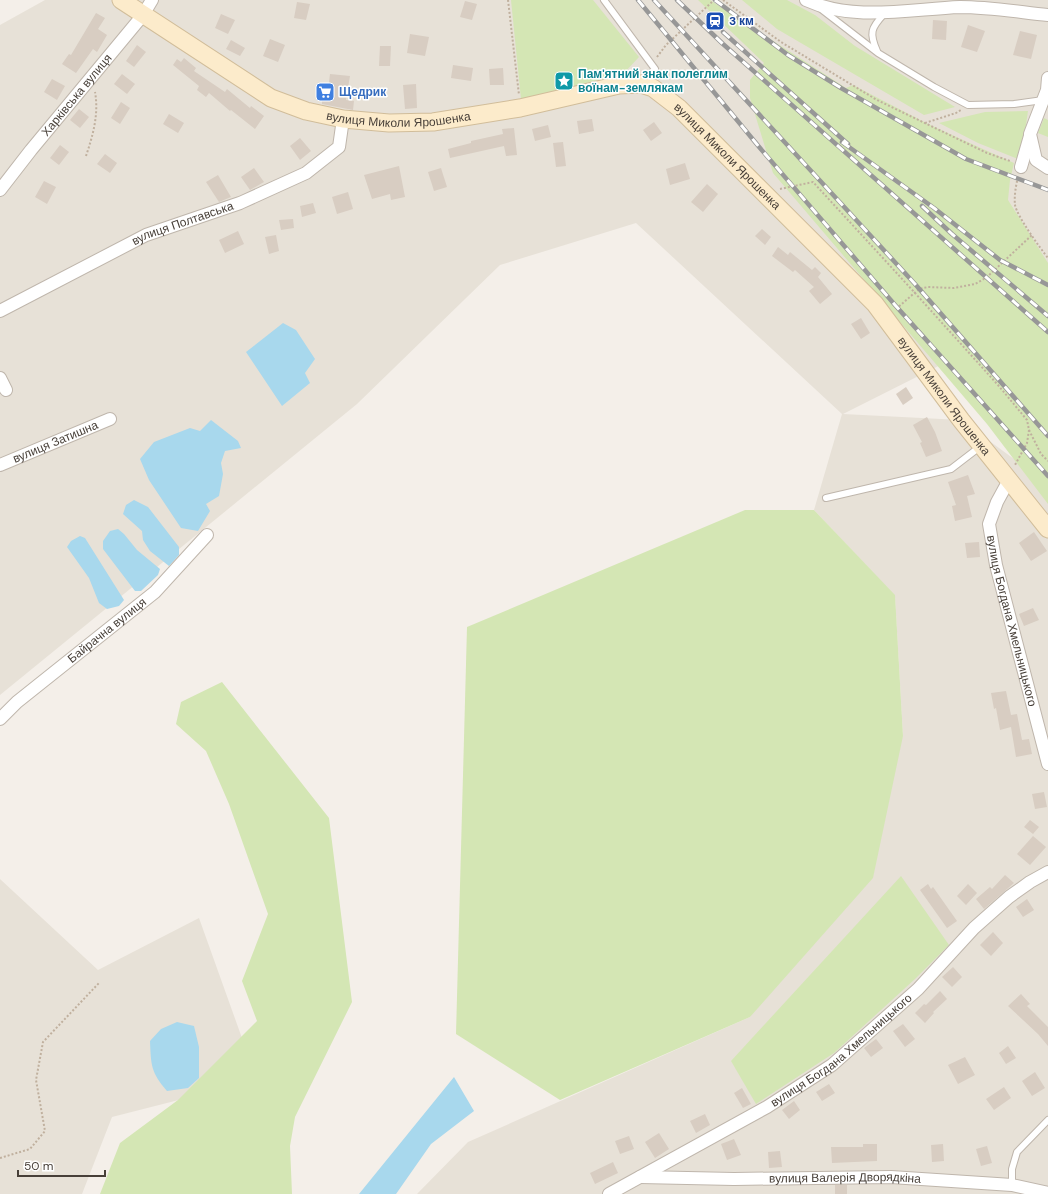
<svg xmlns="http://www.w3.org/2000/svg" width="1048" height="1194" font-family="'DM Sans',sans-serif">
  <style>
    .residential { fill: #e7e1d7 }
    .green { fill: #d4e6b4 }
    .water { fill: #a8d8ed }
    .building { fill: #d8cdc2 }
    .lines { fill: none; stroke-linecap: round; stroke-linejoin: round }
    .lane-casing { stroke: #bfb6ac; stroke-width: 8 }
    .street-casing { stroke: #bfb6ac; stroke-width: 14 }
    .secondary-casing { stroke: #d1bd9a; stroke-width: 19 }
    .path { stroke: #c0b09e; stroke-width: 2; stroke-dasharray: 2 2; stroke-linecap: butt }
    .lane { stroke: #fff; stroke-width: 6 }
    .street { stroke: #fff; stroke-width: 12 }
    .secondary { stroke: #fcebcb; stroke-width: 17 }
    .rail-casing { stroke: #979797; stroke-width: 4.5 }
    .rail { stroke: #fff; stroke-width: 3; stroke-dasharray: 9; stroke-linecap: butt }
    .labels { text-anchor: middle; stroke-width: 3; stroke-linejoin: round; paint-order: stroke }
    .transit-label { font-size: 12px; font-weight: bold; fill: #164399; stroke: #fff; text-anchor: start }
    .culture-label { font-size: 12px; font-weight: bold; fill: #0d838f; stroke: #fff; text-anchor: start }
    .shop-label { font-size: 12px; font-weight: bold; fill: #366cbe; stroke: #fff; text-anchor: start }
    .street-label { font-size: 12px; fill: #473f38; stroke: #fff }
  </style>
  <rect width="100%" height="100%" fill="#f4efe9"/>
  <g class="residential">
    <polygon points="45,0 1048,0 1048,311 843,414 961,420 1048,484 1048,1194 417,1194 468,1142 750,1017 903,736 895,596 814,510 842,414 636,223 500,265 357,404 0,695 0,25"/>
    <polygon points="0,879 98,970 199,918 257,1080 112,1117 82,1194 0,1194"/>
  </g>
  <g class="green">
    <polygon points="511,0 593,0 639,57 623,74 521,99"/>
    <polygon points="698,0 710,0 846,88 853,85 930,125 1014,163 1010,180 1008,200 1048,263 1048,504 987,424 773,173 750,98 750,80 764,63"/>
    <polygon points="742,0 787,0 815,15 855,46 955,107 924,115 777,29"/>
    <polygon points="1028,111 1024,139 1018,159 978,143 939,123 985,112"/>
    <polygon points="1044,118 1048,120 1048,137 1038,133"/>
    <polygon points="745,510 814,510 895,595 903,736 873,878 750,1017 560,1100 456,1034 467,627"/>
    <polygon points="222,682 329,818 352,1002 295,1117 290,1146 292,1194 100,1194 120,1143 178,1100 257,1021 242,981 268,914 229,804 206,751 176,724 181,702"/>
    <polygon points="901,876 949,945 915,979 834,1053 756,1104 731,1061"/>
  </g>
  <g class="water">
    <polygon points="283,323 296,330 315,359 305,373 310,383 282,406 246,352"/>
    <polygon points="211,420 238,441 241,448 225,451 221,463 223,474 219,496 206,504 210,511 198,531 181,528 149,480 140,459 154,442 190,428 200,431"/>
    <polygon points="134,500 148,507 179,547 179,555 169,566 150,551 143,540 142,531 123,514 126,505"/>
    <polygon points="118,529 124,534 137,550 160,569 158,575 141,591 135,591 103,549 103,541 110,531"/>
    <polygon points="80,536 85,538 124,600 119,606 107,609 99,603 89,578 67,547 71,541"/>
    <path d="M177,1022l17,4 5,21v31l-11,10 -21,3c-16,-19 -16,-25 -17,-50l11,-12z"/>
    <polygon points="454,1077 474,1111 431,1144 396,1194 359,1194"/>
  </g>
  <g class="building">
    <polygon points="465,1 477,4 472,20 460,17"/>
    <polygon points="297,2 310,4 306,20 294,18"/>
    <polygon points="96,13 105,18 98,29 107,35 97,52 93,49 76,73 62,64 69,54 71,55"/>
    <polygon points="221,14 235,20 228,34 215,28"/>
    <polygon points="933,20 947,21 946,40 932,39"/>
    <polygon points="968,25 985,31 977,52 961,47"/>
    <polygon points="1020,31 1037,35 1031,59 1013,55"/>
    <polygon points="410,34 429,37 425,56 407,53"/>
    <polygon points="270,39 285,45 278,62 263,56"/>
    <polygon points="231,40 245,48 240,56 226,49"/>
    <polygon points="137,45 146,52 134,67 126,61"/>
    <polygon points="380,46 391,46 390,66 379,66"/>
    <polygon points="184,58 196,68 194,71 225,92 227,89 250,108 251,106 264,116 255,129 231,110 230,111 209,93 206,97 197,90 199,86 173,65 177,59 181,62"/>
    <polygon points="453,65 473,68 471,81 451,78"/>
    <polygon points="503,68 504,85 490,85 489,69"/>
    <polygon points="122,74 135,84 127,94 114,84"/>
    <polygon points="330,74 350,76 346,100 354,101 353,110 322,104 322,97 327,98"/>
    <polygon points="52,79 65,86 57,100 44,92"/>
    <polygon points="416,84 417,108 405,109 403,85"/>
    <polygon points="121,102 130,108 120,124 111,118"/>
    <polygon points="79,109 89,117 80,128 70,120"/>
    <polygon points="169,114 184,123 178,133 163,124"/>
    <polygon points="592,119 594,131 579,134 577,121"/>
    <polygon points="654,122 662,133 651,141 643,130"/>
    <polygon points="548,125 551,137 535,141 532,129"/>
    <polygon points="514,128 517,155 506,156 504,146 450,158 448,149 471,143 471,141 503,134 502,129"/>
    <polygon points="300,138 311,151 300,160 290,146"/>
    <polygon points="563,142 566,166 556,167 553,143"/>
    <polygon points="60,145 69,152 59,165 50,158"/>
    <polygon points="105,154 117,163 110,173 97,164"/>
    <polygon points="685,163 690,179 670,185 666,169"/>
    <polygon points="399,166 405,197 391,200 390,194 372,199 364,175"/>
    <polygon points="254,168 264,182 250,190 241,177"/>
    <polygon points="441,168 447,187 434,191 428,172"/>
    <polygon points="218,175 231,197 219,202 206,182"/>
    <polygon points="44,181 56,187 47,204 35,197"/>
    <polygon points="707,184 718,194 703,212 691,202"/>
    <polygon points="348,192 353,209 337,214 332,197"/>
    <polygon points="313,203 316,213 302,217 300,206"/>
    <polygon points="293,219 294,228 281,230 279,220"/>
    <polygon points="762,229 771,237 765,245 755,236"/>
    <polygon points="238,231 244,244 225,253 219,240"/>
    <polygon points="276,235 279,251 269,254 265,237"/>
    <polygon points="778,247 788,255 790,252 812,270 815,267 821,273 818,277 832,294 820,304 809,291 814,287 795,270 793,272 772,256"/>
    <polygon points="861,318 870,333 861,339 851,324"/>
    <polygon points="906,387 913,398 903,405 896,394"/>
    <polygon points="927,417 935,432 942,451 926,457 920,443 922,442 913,425"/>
    <polygon points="968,475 975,494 967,496 972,517 955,521 952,506 956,505 948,482"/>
    <polygon points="1034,532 1047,551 1031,561 1019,543"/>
    <polygon points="979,542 980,557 967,558 965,543"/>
    <polygon points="1033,608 1039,620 1024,626 1019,614"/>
    <polygon points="1006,691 1011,715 1017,714 1022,740 1029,739 1032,754 1016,757 1011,727 1000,730 996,708 994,709 991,693"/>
    <polygon points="1044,792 1047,807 1035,809 1032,794"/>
    <polygon points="1030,820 1039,827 1033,834 1024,827"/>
    <polygon points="1033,836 1046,847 1030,865 1017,854"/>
    <polygon points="1005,875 1014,883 984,909 976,899 990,887 992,889"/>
    <polygon points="928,884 931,889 933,887 957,921 947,928 920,890"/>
    <polygon points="968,884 977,893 966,905 957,896"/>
    <polygon points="1027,899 1034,910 1023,917 1016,907"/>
    <polygon points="993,932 1003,943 991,956 980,945"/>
    <polygon points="953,967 962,977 952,987 942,977"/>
    <polygon points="940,991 947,999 933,1012 934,1013 925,1023 915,1013 924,1004 926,1005"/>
    <polygon points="1021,994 1030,1004 1027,1006 1048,1027 1048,1046 1038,1034 1008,1006"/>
    <polygon points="903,1024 915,1039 905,1047 893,1031"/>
    <polygon points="876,1039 883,1048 871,1057 864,1048"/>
    <polygon points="1008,1046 1016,1058 1006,1064 999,1053"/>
    <polygon points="965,1057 975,1075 958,1084 948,1065"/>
    <polygon points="1035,1072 1045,1088 1032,1096 1022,1081"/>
    <polygon points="829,1084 835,1093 822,1101 816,1092"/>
    <polygon points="1004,1087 1011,1098 994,1110 986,1099"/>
    <polygon points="742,1088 751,1104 743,1108 734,1093"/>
    <polygon points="794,1101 800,1110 789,1119 782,1110"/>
    <polygon points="705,1114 710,1125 696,1133 690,1121"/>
    <polygon points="659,1133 669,1149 655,1158 645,1142"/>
    <polygon points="629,1136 634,1149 620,1154 615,1141"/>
    <polygon points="734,1139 741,1155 727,1160 721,1144"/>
    <polygon points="863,1144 877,1144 877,1161 832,1163 831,1147 863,1147"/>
    <polygon points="943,1144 944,1161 932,1162 931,1145"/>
    <polygon points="987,1146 992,1163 981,1166 976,1149"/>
    <polygon points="780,1151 782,1167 769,1168 768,1152"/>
    <polygon points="613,1162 618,1173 595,1184 590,1173"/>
    <rect x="835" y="1185" width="12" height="9"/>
  </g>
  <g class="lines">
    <g class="lane-casing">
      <g id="lane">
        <polyline points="604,0 655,69 642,82"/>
        <polyline points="821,9 878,53 934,87 968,105 1014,104 1043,100"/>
        <path d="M877,51c-8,-18 -6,-23 7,-37"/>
        <polyline points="826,498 951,469 981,446"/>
        <polyline points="1012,1185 1012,1169 1017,1152 1048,1120"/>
      </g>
    </g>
    <g class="street-casing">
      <g id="street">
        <path d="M806,0c47,22 104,9 154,7 29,0 59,5 88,8"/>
        <polyline points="1048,78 1047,90 1030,134 1036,160 1048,168"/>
        <polyline points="1021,167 1030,136"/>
        <path id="s1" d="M0,190l31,-40 112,-135 9,-15"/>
        <path id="s2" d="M0,311l146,-76 94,-32 66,-30 33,-26 4,-28"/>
        <polyline points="0,378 6,390"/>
        <path id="s3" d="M0,465l110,-46"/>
        <path id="s4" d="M1009,480l-12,22 -8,22 7,41 52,199"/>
        <path id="s5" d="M0,719l17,-17 138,-110 52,-57"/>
        <path id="s6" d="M640,1177l94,2 157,-2 121,8 36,8"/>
        <path id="s7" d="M609,1194l158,-87 65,-42 86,-76 56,-61 35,-31 21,-15 18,-10"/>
      </g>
    </g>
    <g class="secondary-casing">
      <g id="secondary">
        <path id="s8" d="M121,0l150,98 35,13 37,8 46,4 44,-1 87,-14 99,-23 22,-1 12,4 26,20 196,196 86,116 87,109"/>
      </g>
    </g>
    <g class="path">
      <polyline points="508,0 519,95"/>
      <polyline points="723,0 781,42 877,100 987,153 1010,161"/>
      <polyline points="657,57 666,45 714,0"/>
      <polyline points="925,123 956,113 961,110"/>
      <path d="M86,156c7,-21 13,-42 9,-64"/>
      <path d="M1018,177c-2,8 -4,19 -3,28 2,11 25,43 33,53"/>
      <polyline points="780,189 813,182 915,293 998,385 1027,420 1029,430 1027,443 1015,465"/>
      <polyline points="896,309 919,289 928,287 954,288 975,284 987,277 1032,235"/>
      <polyline points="1029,430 1041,454 1048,461"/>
      <polyline points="0,1158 30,1149 45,1131 36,1080 43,1042 99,983"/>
    </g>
    <use href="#lane" class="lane"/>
    <use href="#street" class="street"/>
    <use href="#secondary" class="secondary"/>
    <g class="rail-casing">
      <g id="rail">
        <polyline points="638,0 760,148 895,305 1048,476"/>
        <polyline points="654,0 915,284 1048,436"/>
        <polyline points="677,0 723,44 1048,332"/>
        <polyline points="715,0 788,55 841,88 966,159 1048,190"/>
        <polyline points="723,32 848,144"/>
        <polyline points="842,142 934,208 1000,260 1048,285"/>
        <polyline points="922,206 952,234 1048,316"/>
      </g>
    </g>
    <use href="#rail" class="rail"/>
  </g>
  <defs>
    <g id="station-square" transform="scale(1)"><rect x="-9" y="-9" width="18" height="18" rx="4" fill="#1a4fb4" stroke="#fff"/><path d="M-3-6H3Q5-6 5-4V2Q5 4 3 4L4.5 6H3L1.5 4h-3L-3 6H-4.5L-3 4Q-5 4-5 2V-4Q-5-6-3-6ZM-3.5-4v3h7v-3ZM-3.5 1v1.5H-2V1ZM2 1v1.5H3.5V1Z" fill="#fff"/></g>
    <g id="sight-square" transform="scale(1)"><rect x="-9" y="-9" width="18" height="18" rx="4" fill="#0f9aa8" stroke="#fff"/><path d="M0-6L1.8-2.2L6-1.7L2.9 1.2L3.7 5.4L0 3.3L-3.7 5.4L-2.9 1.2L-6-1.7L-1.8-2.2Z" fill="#fff"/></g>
    <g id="supermarket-square" transform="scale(1)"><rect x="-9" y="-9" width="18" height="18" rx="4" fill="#3f7fe0" stroke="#fff"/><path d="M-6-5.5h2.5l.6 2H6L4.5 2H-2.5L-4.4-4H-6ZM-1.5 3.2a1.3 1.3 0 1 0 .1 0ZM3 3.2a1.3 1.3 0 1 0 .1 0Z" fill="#fff"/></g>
  </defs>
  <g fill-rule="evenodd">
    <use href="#station-square" x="715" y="21"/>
    <use href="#sight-square" x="564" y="81"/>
    <use href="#supermarket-square" x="325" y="92"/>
  </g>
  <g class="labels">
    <g class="transit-label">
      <text x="729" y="25">3 км</text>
    </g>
    <g class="culture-label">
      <text x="578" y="78">Пам'ятний знак полеглим<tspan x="578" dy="14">воїнам-землякам</tspan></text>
    </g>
    <g class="shop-label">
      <text x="339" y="96">Щедрик</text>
    </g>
    <g class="street-label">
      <text dy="4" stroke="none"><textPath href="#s1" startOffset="122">Харківська вулиця</textPath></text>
      <text dy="4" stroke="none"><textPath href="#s8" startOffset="310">вулиця Миколи Ярошенка</textPath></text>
      <text dy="4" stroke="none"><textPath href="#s8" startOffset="670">вулиця Миколи Ярошенка</textPath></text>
      <text dy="4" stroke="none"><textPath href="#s2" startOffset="203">вулиця Полтавська</textPath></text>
      <text dy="4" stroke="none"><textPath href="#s8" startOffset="994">вулиця Миколи Ярошенка</textPath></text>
      <text dy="4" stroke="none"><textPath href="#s3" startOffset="60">вулиця Затишна</textPath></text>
      <text dy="4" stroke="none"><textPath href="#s4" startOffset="148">вулиця Богдана Хмельницького</textPath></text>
      <text dy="4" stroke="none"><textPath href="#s5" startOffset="139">Байрачна вулиця</textPath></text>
      <text dy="4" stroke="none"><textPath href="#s7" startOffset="274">вулиця Богдана Хмельницького</textPath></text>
      <text dy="4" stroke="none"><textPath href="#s6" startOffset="205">вулиця Валерія Дворядкіна</textPath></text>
    </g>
  </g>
  <path d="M18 1170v6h87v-6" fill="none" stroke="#473f38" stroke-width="2"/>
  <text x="24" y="1170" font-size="12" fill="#473f38" stroke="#ffffff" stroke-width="3" paint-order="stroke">50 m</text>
</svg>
